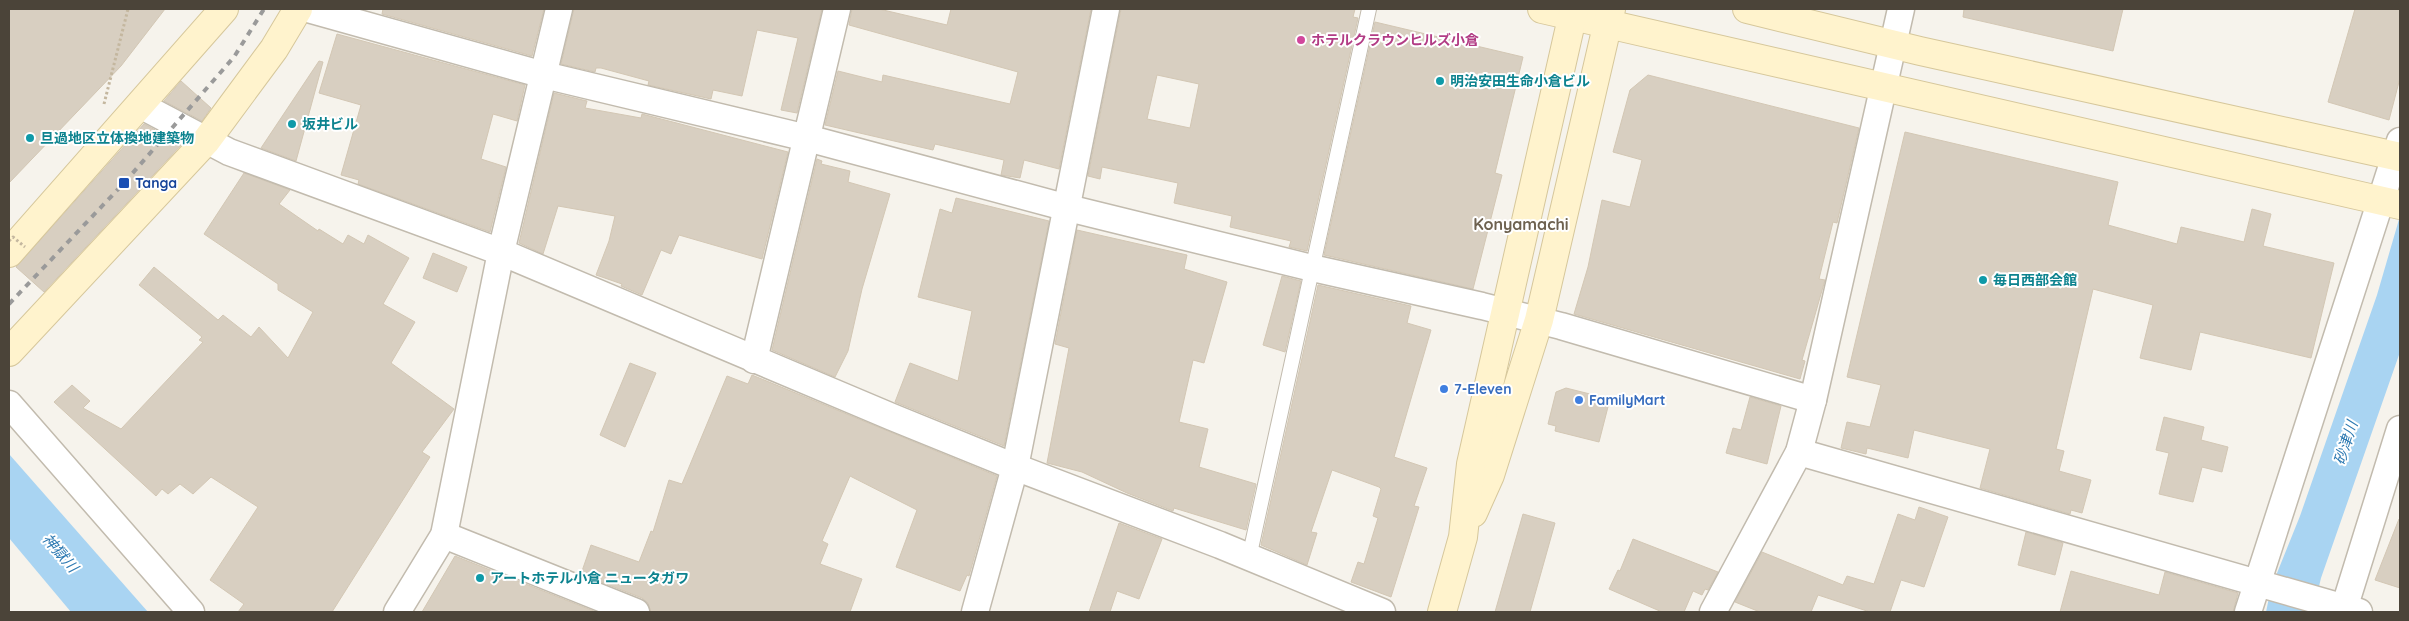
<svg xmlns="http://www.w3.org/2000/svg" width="2409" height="621" font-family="Quicksand,'Noto Sans JP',sans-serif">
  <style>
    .water { fill: #a9d4f2 }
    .building { fill: #d8cfc1; stroke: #d3c7b4; fill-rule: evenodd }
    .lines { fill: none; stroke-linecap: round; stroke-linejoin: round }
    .lane-casing { stroke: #c2bbae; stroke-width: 16 }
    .street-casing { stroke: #c2bbae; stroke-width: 29 }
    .secondary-casing { stroke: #d6c79b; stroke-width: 30 }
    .path { stroke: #c4b79f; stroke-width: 3; stroke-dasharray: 2.5 2.5; stroke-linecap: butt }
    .lane { stroke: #fff; stroke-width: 14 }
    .street { stroke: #fff; stroke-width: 26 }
    .secondary { stroke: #fff3cd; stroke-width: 28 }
    .rail { stroke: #9a9a9a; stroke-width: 4; stroke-dasharray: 6 6; stroke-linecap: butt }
    .path-bridge { stroke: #c4b79f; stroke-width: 3; stroke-dasharray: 2.5 2.5; stroke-linecap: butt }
    .hotel-dot { fill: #d1479c; stroke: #fff; stroke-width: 2 }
    .culture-dot { fill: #0f9aa8; stroke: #fff; stroke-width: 2 }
    .transit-dot { fill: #1a4fb4; stroke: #fff; stroke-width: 2 }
    .shop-dot { fill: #3f7fe0; stroke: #fff; stroke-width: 2 }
    .labels { text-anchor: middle; stroke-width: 4; stroke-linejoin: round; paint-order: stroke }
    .hotel-label { font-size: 14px; font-weight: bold; fill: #b23c85; stroke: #fff; text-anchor: start }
    .culture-label { font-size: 14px; font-weight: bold; fill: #0d838f; stroke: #fff; text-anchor: start }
    .transit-label { font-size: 14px; font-weight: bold; fill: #164399; stroke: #fff; text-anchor: start }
    .shop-label { font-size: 14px; font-weight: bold; fill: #366cbe; stroke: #fff; text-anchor: start }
    .water-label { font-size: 15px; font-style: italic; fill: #2e7ab2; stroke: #fff }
    .quarter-label { font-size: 16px; font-weight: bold; fill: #6e6250; stroke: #fff }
  </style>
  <rect width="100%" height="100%" fill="#f6f3ec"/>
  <g class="water">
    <polygon points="2400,216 2400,352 2321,578 2313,612 2266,612 2271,588 2300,516 2377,295"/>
    <polygon points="9,454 148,612 71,612 9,538"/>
  </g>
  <g class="building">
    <polygon points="9,9 165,9 121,66 9,183"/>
    <polygon points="383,9 544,9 532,56 382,14"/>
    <polygon points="574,9 822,9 797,113 781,110 798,38 757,30 742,96 713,90 711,99 648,85 649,81 601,68 596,68 595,72 561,64"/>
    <polygon points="852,9 879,9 947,25 951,9 1091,9 1059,169 1024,160 1020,178 1001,175 1004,160 935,144 933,150 825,125 838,71 882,82 883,75 1010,104 1018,72 849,25"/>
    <path d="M1121,9h234l-2,8 5,1 -51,233 -18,-4 2,-6 -61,-14 2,-11 -58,-13 4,-20 -76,-16 -2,12 -12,-3zM1157,75l42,9 -9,44 -43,-9z"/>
    <polygon points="1964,9 2123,9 2113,51 1963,17"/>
    <polygon points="2355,9 2400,9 2400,78 2389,120 2328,102"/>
    <polygon points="1375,22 1523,57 1495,173 1502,175 1473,289 1324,255"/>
    <polygon points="337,34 525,85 517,121 493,114 481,159 506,167 490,232 358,184 359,180 341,175 361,105 319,93"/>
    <polygon points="319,61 323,62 296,161 261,148"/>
    <polygon points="1648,75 1859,128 1837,223 1833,222 1819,279 1825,280 1802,360 1805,361 1800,379 1574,314 1588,267 1602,200 1630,207 1642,160 1613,152 1630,90"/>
    <polygon points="181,81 211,108 202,121 164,101"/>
    <polygon points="554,93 587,101 585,108 641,118 642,114 788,152 762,259 679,235 671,254 661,250 642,295 621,286 622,284 596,275 609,241 615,216 558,206 543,254 519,243"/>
    <polygon points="144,124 182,144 44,292 16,267"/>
    <polygon points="1905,132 2118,182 2108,225 2177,244 2181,227 2244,242 2252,209 2271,214 2263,246 2334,263 2311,358 2200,332 2191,370 2140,358 2153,305 2093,289 2056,449 2064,451 2059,471 2091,480 2082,513 2071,510 2070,514 1980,488 1990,449 1914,430 1908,458 1867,448 1866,454 1841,448 1847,422 1870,427 1881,385 1847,377"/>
    <polygon points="817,159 822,161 821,164 850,171 848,182 890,194 862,289 848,351 835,377 772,350"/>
    <polygon points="244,173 290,190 279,204 318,231 319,229 343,244 348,235 364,244 368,235 409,258 383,304 415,322 391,363 454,409 422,452 430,457 332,612 238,612 244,604 210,580 258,507 211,477 193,494 180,484 168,494 162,489 156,496 54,402 72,385 90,401 83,408 121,429 203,342 199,340 202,337 139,285 154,267 218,320 223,315 251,337 259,327 288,358 313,312 278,290 278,284 204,234"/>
    <polygon points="956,198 1049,221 1004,446 895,402 910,363 958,381 972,311 918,297 940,209 952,213"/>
    <polygon points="1077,230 1187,255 1184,269 1227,282 1204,363 1193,360 1179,422 1208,429 1199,467 1256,484 1246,530 1174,508 1173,511 1127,493 1082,472 1047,463 1069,348 1055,344"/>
    <polygon points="433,253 467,267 457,292 423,278"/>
    <polygon points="1282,276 1301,281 1285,352 1263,345"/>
    <polygon points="1318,285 1411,306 1407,323 1431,330 1394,457 1427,468 1414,506 1419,507 1391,597 1351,582 1358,562 1364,564 1378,518 1373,516 1381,489 1379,487 1332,470 1311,532 1317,533 1307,565 1261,545"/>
    <polygon points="630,363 656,373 625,447 600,435"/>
    <polygon points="752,375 997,476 969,576 967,575 960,591 896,567 917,510 850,476 822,541 828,544 820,564 862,579 850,612 651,612 648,603 642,598 581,574 591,545 639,562 651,531 653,532 669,480 682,484 727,376 748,384"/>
    <polygon points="1566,388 1610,399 1599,442 1555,431 1556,426 1548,424 1556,392"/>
    <polygon points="1750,397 1781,406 1767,464 1726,453 1733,428 1741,430"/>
    <polygon points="2164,417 2204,427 2201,440 2228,447 2222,472 2202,467 2193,502 2159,494 2169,453 2156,450"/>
    <polygon points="1919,507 1948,517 1924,587 1901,580 1890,612 1870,612 1818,595 1811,612 1760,612 1735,602 1762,552 1843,585 1847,576 1874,584 1898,514 1915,520"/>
    <polygon points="1523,514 1555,523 1530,612 1495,612"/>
    <polygon points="2399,519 2400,519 2400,588 2375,580"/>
    <polygon points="1119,523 1162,539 1139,599 1117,591 1110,612 1089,612"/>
    <polygon points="2026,532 2063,543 2055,575 2018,565"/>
    <polygon points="1633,539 1718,572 1708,590 1705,589 1702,595 1693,591 1684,612 1662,612 1609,589 1618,570 1620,571"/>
    <polygon points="455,556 596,612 422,612"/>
    <polygon points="2071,571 2159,595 2165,572 2238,593 2233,612 2060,612"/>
  </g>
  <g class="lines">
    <g class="lane-casing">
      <polyline id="lane" points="1249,558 1369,9"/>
    </g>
    <g class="street-casing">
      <g id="street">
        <polyline points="308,9 544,75 807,138 1068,208 1312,268 1482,306 1561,326 1813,400"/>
        <polyline points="140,105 229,152 501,252 892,417 1015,467 1220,545 1382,612"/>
        <polyline points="754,360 837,9"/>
        <polyline points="9,404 191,612"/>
        <polyline points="1799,452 2359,612"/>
        <polyline points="444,535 636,612"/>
        <polyline points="397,612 444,535 501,252 559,9"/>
        <polyline points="975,612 1015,467 1106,9"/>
        <polyline points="1713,612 1799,452 1813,400 1901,9"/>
        <polyline points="2248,612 2400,141"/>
        <polyline points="2343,612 2400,429"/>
      </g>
    </g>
    <g class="secondary-casing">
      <g id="secondary">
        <polyline points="1542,9 2400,205"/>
        <polyline points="1747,9 1920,51 2400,157"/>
        <polyline points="9,253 224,9"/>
        <polyline points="9,352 206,141 274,49 298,9"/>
        <polyline points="1473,513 1490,475 1539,320 1611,9"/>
        <polyline points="1442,612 1463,537 1471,464 1574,9"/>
      </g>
    </g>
    <polyline class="path" points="104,104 128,9"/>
    <use href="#lane" class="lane"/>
    <use href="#street" class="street"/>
    <use href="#secondary" class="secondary"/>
    <polyline class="rail" points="9,304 124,183 234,57 264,9"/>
    <polyline class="path-bridge" points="9,241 13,237 25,247"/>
  </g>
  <circle class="hotel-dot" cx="1301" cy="40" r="5"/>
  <g class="culture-dot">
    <circle cx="1440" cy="81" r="5"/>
    <circle cx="292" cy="124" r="5"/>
    <circle cx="30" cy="138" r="5"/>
    <circle cx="1983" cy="280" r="5"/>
    <circle cx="480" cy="578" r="5"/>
  </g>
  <rect class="transit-dot" x="118" y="177" width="12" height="12" rx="2.5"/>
  <g class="shop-dot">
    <circle cx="1444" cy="389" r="5"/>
    <circle cx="1579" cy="400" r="5"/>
  </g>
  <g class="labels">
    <g class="hotel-label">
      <text x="1311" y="45">ホテルクラウンヒルズ小倉</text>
    </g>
    <g class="culture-label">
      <text x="1450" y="86">明治安田生命小倉ビル</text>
      <text x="302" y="129">坂井ビル</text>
      <text x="40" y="143">旦過地区立体換地建築物</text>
      <text x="1993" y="285">毎日西部会館</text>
      <text x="490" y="583">アートホテル小倉 ニュータガワ</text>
    </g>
    <g class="transit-label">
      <text x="135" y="188">Tanga</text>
    </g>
    <g class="shop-label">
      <text x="1454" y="394">7-Eleven</text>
      <text x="1589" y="405">FamilyMart</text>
    </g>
    <g class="water-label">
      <text transform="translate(2346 443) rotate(-72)" y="5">砂津川</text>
      <text transform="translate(60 553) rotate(49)" y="5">神獄川</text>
    </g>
    <g class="quarter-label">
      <text x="1521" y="230">Konyamachi</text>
    </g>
  </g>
  <rect width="2409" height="621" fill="none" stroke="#4b4439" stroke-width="20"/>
</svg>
